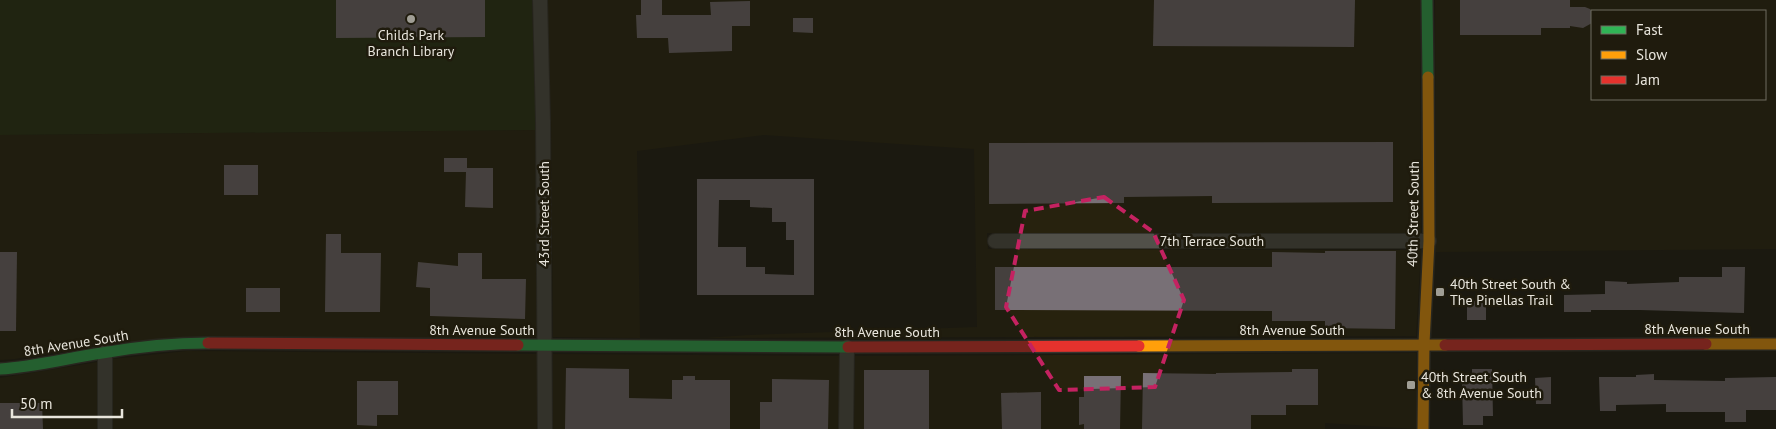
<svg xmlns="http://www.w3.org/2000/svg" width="1776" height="429" font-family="'PT Sans',sans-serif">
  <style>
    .built { fill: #27220e; fill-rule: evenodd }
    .green { fill: #273212 }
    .building { fill: #787076; fill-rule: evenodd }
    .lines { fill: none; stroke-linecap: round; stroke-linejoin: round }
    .street-casing { stroke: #36352f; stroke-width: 16 }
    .fast-casing { stroke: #36352f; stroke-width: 14 }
    .slow-casing { stroke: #36352f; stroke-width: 14 }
    .jam-casing { stroke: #36352f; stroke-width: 14 }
    .street { stroke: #515049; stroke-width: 14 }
    .fast { stroke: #30b455; stroke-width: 11 }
    .slow { stroke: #ff9f0a; stroke-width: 11 }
    .jam { stroke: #e5322d; stroke-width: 11 }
    .marked { fill: none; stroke: #c42261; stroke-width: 4; stroke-dasharray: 10 6; stroke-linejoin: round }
    .poi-dot { fill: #a09e95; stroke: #1f1b0d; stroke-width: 2 }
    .labels { text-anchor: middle; stroke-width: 5; stroke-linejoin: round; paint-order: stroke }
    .poi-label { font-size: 14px; fill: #e8e5dc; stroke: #1f1b0d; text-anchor: start }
    .street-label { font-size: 14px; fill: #e8e5dc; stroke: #1f1b0d }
  </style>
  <rect width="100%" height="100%" fill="#1b1911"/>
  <g class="built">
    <polygon points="547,0 1420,0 1421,233 987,233 988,249 1421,250 1416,336 704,338 750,335 977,327 974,149 764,135 637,151 640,338 553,337 551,121"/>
    <path d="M1435,0h341v249l-340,3zM1592,11h173v88h-173z"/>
    <polygon points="536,130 538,337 98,343 15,359 0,360 0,135"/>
    <polygon points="187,351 538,354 537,429 113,429 113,359"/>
    <polygon points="1416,353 1416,429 1325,423 1325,429 854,429 855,356"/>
    <polygon points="553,354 839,356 839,429 553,429"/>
    <polygon points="98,362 98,429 0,429 0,378"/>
  </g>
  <polygon class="green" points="0,0 532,0 536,130 0,135"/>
  <g class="building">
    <polygon points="336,0 485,0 485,37 336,38"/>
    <polygon points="641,0 662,0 662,15 711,15 710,2 750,1 750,26 732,26 732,51 669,53 668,38 637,38 636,15 641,15"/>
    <polygon points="1154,0 1355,0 1354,47 1153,46"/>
    <polygon points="1460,0 1570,0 1570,7 1585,7 1590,9 1592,13 1592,23 1583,28 1570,26 1570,28 1541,28 1541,35 1460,35"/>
    <polygon points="793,18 813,18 813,33 793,32"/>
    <polygon points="1393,142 1393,202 1212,203 1212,196 1124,197 1124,203 989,204 989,143"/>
    <polygon points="444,158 467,158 467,168 493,168 493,208 465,207 466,172 444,172"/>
    <rect x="224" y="165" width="34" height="30"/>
    <path d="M697,179h117v116h-117zM719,200h31v7l22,1v14h14v18h8v35l-29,-1v-7h-19v-20h-28z"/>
    <polygon points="326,234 341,234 341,253 381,253 380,312 325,312"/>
    <polygon points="1325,251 1396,251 1395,329 1325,328 1325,321 1272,321 1272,311 995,310 995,267 1272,267 1272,252 1325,253"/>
    <polygon points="0,252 17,252 16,331 0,331"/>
    <polygon points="458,253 482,253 482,279 526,279 525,319 430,316 430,288 416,287 418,262 458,266"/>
    <polygon points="1722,267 1745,267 1744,313 1640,310 1591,310 1591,312 1564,312 1564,295 1605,294 1605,281 1627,282 1627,284 1679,282 1679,277 1722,277"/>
    <rect x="246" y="288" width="34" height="24"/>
    <rect x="1467" y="301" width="19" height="19"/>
    <polygon points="566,368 629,369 629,398 672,399 672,380 683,380 683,376 695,376 695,380 730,380 730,429 565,429"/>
    <polygon points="1292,369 1318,369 1318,405 1286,405 1286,415 1251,415 1251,429 1142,429 1143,373 1216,374 1216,373 1292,372"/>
    <polygon points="1472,369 1492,369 1493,416 1483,416 1483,425 1463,425 1462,381 1472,381"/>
    <rect x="864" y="370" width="65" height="59"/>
    <polygon points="1654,374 1654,380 1725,381 1725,378 1776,377 1776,410 1746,410 1746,422 1725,422 1725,412 1666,412 1666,404 1616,405 1616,411 1600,411 1599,377 1636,377 1636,375"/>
    <polygon points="1084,376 1121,376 1120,429 1084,429 1084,424 1079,425 1079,397 1084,397"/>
    <polygon points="1551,377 1551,404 1536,404 1535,378"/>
    <polygon points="772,379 829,380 828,429 760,429 760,402 772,402"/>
    <polygon points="357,381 398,381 398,415 377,415 377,426 357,425"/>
    <polygon points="1041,392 1041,429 1002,429 1001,393"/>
    <polygon points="0,403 42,403 43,429 0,429"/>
  </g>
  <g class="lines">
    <g class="street-casing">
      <g id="street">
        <polyline points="540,0 543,121 545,429"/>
        <polyline points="995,241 1429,241"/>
        <polyline points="105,352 105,429"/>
        <polyline points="846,429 847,347"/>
      </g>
    </g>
    <g class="fast-casing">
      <g id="fast">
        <polyline points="1427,0 1428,77"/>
        <polyline points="518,345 848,347"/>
        <path d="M0,369c34,-2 68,-11 102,-16 34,-6 71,-10 106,-10"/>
      </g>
    </g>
    <g class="slow-casing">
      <g id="slow">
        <polyline points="1706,344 1776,344"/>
        <polyline points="1139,346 1445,345"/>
        <polyline points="1423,429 1424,344 1429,241 1428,77"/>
      </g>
    </g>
    <g class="jam-casing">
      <g id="jam">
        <polyline points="208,343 518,345"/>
        <polyline points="1445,345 1706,344"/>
        <polyline points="848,347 1139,346"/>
      </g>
    </g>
    <use href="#street" class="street"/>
    <use href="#fast" class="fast"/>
    <use href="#slow" class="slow"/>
    <use href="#jam" class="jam"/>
  </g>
  <path d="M0 0H1776V429H0ZM1104,197l49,35 31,68 -29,87 -96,3 -53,-83 19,-96z" fill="#1b1911" fill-opacity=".55" fill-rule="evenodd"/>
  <path class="marked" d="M1104,197l49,35 31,68 -29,87 -96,3 -53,-83 19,-96z"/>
  <g class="poi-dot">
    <circle cx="411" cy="19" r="5"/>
    <rect x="1435" y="287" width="10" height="10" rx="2.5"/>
    <rect x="1406" y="380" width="10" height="10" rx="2.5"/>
  </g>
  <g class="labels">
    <g class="poi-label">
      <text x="411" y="40" text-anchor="middle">Childs Park<tspan x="411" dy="16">Branch Library</tspan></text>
      <text x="1450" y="289">40th Street South &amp;<tspan x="1450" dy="16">The Pinellas Trail</tspan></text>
      <text x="1421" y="382">40th Street South<tspan x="1421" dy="16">&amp; 8th Avenue South</tspan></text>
    </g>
    <g class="street-label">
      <text transform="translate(544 214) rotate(-90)" y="5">43rd Street South</text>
      <text transform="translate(1413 214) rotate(-89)" y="5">40th Street South</text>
      <text x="1212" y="246">7th Terrace South</text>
      <text x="1697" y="334">8th Avenue South</text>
      <text x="482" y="335">8th Avenue South</text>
      <text x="1292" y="335">8th Avenue South</text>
      <text x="887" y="337">8th Avenue South</text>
      <text transform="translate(76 343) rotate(-9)" y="5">8th Avenue South</text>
    </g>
  </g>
  <rect x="1591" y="10" width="175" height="90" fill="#1f1b0d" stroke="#6f6c60"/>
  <rect x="1601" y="26" width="25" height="8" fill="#30b455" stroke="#6f6c60"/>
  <text x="1636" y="35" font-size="15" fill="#e8e5dc">Fast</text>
  <rect x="1601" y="51" width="25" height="8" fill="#ff9f0a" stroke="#6f6c60"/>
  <text x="1636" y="60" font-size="15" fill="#e8e5dc">Slow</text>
  <rect x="1601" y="76" width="25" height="8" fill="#e5322d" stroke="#6f6c60"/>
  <text x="1636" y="85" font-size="15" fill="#e8e5dc">Jam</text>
  <path d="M12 409v8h110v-8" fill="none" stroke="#e8e5dc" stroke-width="2.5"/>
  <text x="20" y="409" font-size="15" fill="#e8e5dc" stroke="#1f1b0d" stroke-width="4" paint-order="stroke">50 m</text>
</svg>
